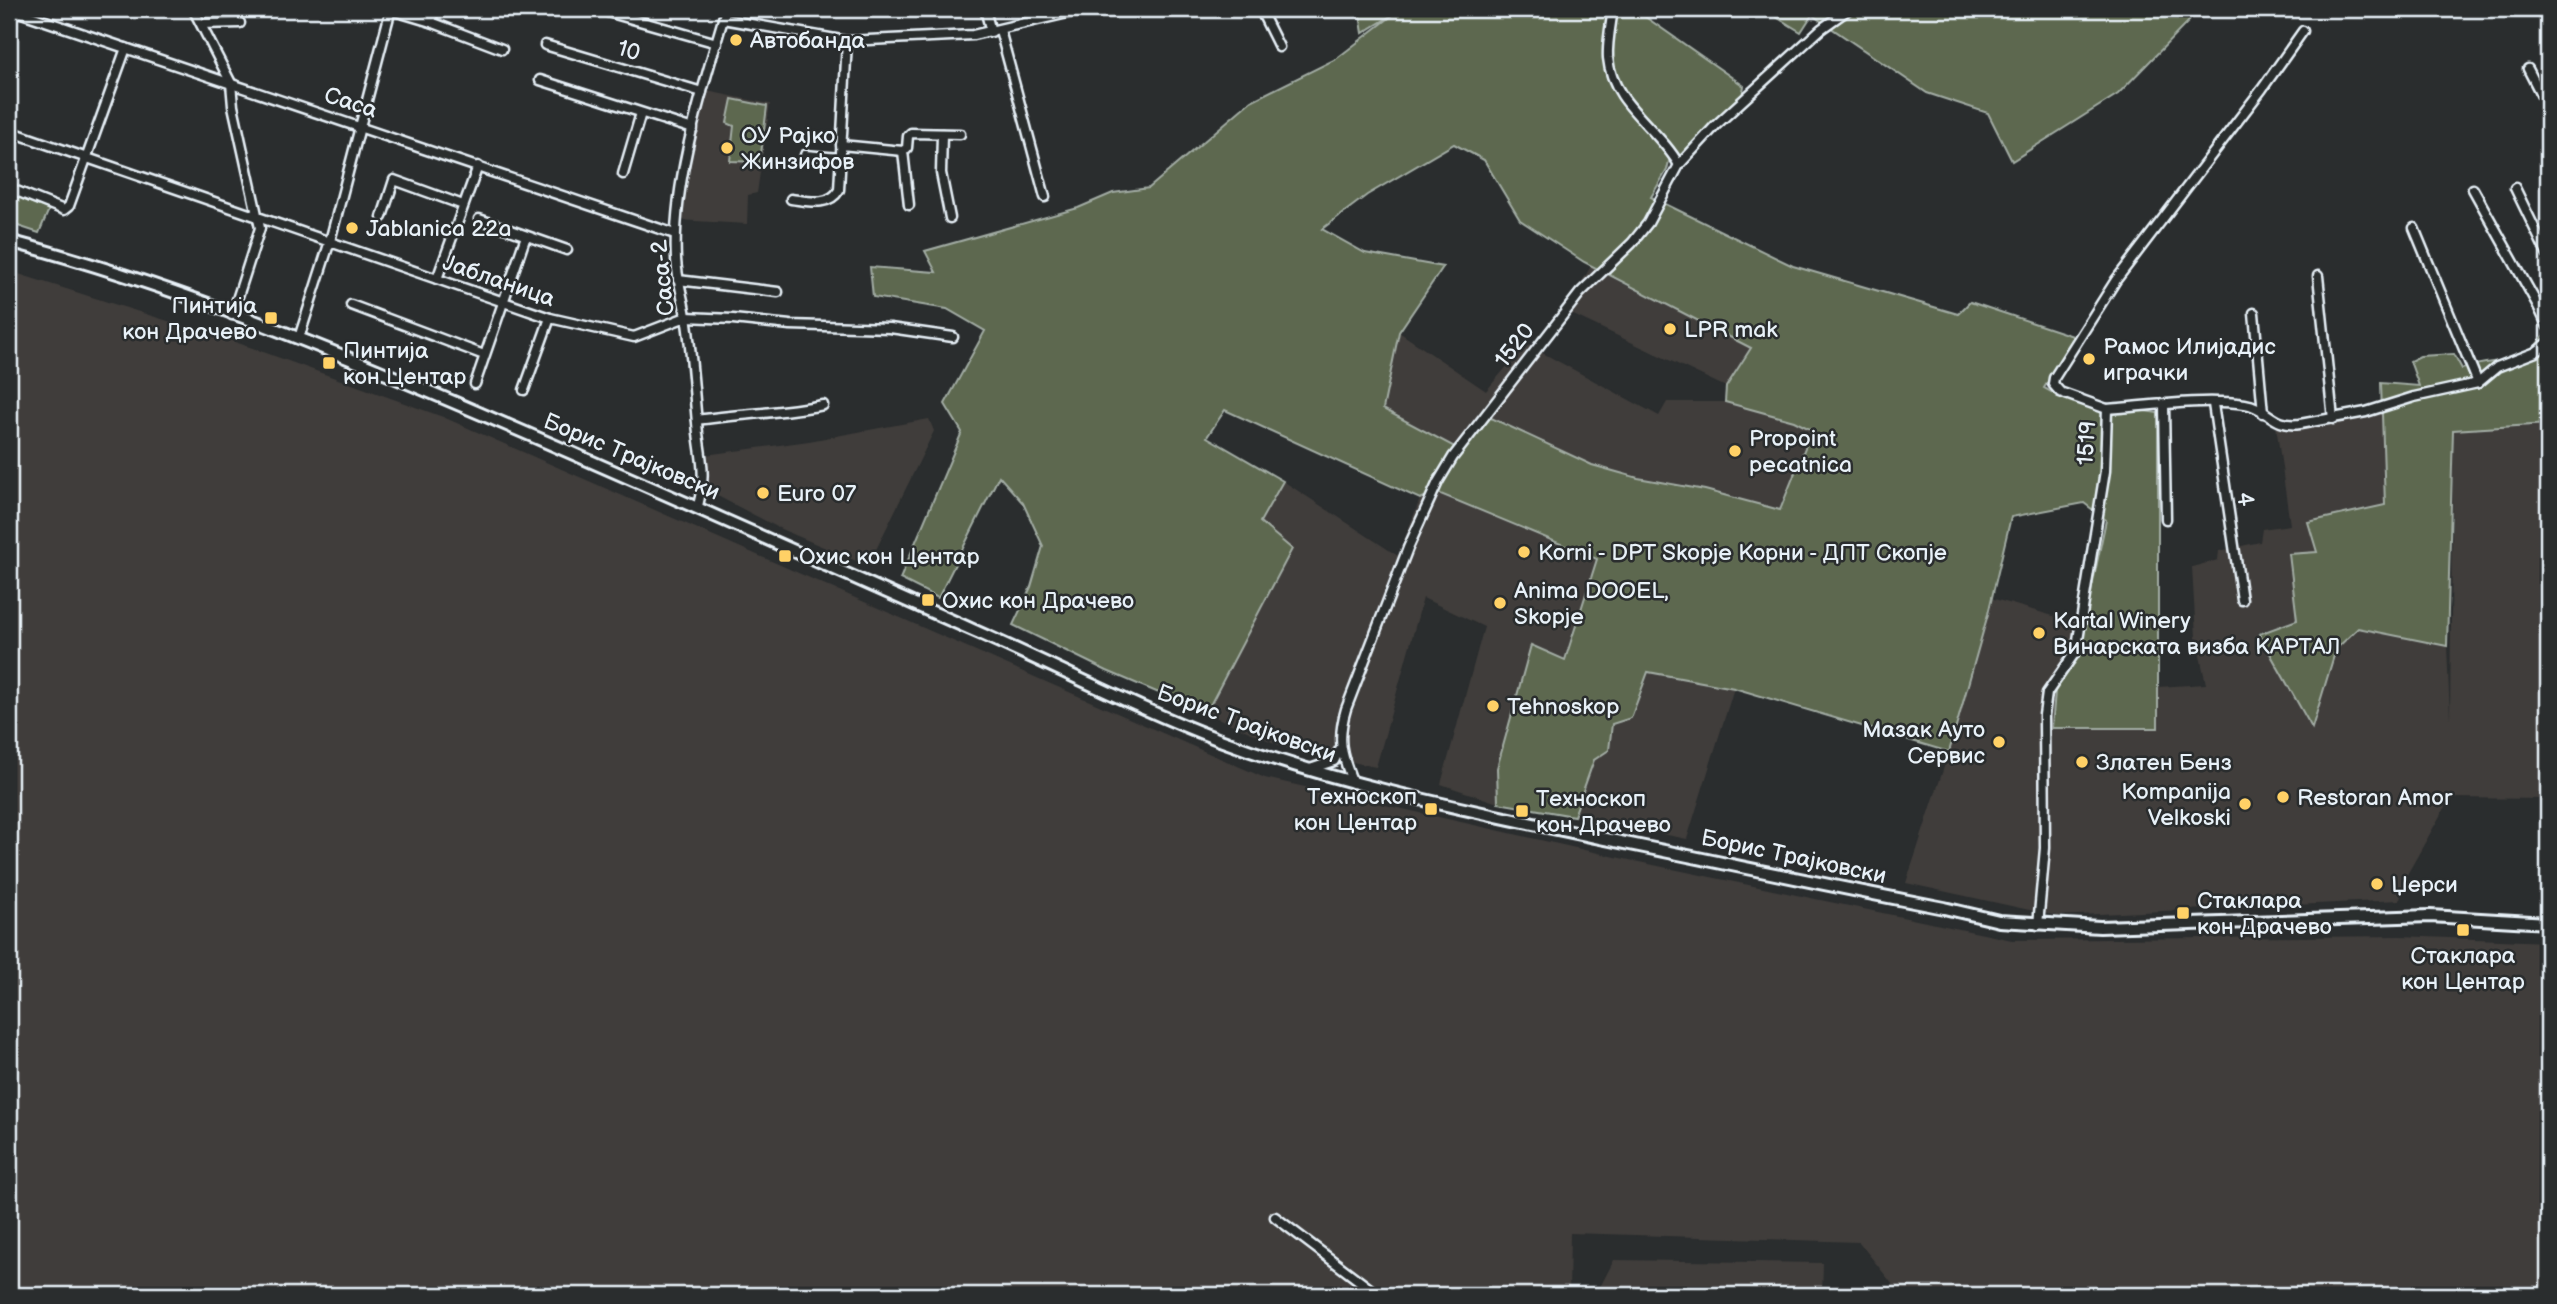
<svg xmlns="http://www.w3.org/2000/svg" width="2557" height="1304" font-family="'Balsamiq Sans',sans-serif">
  <style>
    .built { fill: #403d3b }
    .green { fill: #5d684f; stroke: #a2aca4; stroke-width: 2; fill-rule: evenodd }
    .lines { fill: none; stroke-linecap: round; stroke-linejoin: round }
    .minor-casing { stroke: #e8f1f8; stroke-width: 13 }
    .secondary-casing { stroke: #e8f1f8; stroke-width: 16 }
    .minor { stroke: #2a2d2e; stroke-width: 8 }
    .secondary { stroke: #2a2d2e; stroke-width: 10 }
    .poi-dot { fill: #ffd166; stroke: #2a2d2e; stroke-width: 2.5 }
    .labels { text-anchor: middle; stroke-width: 5; stroke-linejoin: round; paint-order: stroke }
    .poi-label { font-size: 23px; fill: #e8f1f8; stroke: #2a2d2e; text-anchor: start }
    .street-label { font-size: 23px; fill: #e8f1f8; stroke: #2a2d2e }
  </style>
  <rect width="100%" height="100%" fill="#2a2d2e"/>
  <filter id="ink" filterUnits="userSpaceOnUse"><feTurbulence type="fractalNoise" baseFrequency=".0143" numOctaves="2"/><feDisplacementMap in="SourceGraphic" scale="14" xChannelSelector="R" yChannelSelector="G"/><feConvolveMatrix kernelMatrix="1 2 1 2 8 2 1 2 1" color-interpolation-filters="sRGB"/></filter>
  <g filter="url(#ink)">
    <g class="built">
      <polygon points="702,90 770,104 757,193 748,195 747,224 678,220"/>
      <polygon points="1591,266 1622,283 1753,347 1726,387 1565,311"/>
      <polygon points="9,271 241,344 443,417 1265,778 1620,858 2012,940 2400,936 2548,942 2548,1295 1901,1295 1859,1242 1570,1233 1569,1295 9,1295"/>
      <polygon points="1399,332 1486,391 1526,344 1659,416 1667,402 1725,402 1794,421 1812,431 1779,510 1705,490 1638,478 1592,465 1485,416 1464,452 1383,409"/>
      <polygon points="2382,406 2385,506 2308,522 2317,552 2289,554 2297,620 2257,633 2312,727 2336,649 2358,628 2447,646 2450,719 2453,430 2548,424 2548,799 2450,798 2404,880 2400,900 2057,916 1906,883 1949,752 1991,598 2084,625 2157,728 2158,687 2206,684 2196,637 2192,567 2218,560 2219,551 2260,542 2262,529 2290,525 2276,425 2287,426"/>
      <polygon points="929,419 934,431 868,566 781,529 710,492 705,455 809,441"/>
      <polygon points="1283,481 1398,556 1420,499 1436,492 1597,559 1571,637 1565,661 1532,645 1497,768 1498,803 1441,784 1484,627 1423,598 1376,767 1286,748 1206,713 1291,550 1260,522"/>
      <polygon points="1648,672 1734,688 1687,839 1574,816 1594,760 1609,750 1612,724 1631,718"/>
      <polygon points="1614,1260 1823,1263 1822,1295 1596,1295"/>
    </g>
    <g class="green">
      <path d="M1359,9h275l110,77 -4,20 -54,54 -17,1 -2,9 -16,27 142,69 165,48 12,-12 106,35 -32,51 20,11 94,14v315h-106l3,-37 29,-66 22,-105 -22,-17 -73,14 -23,97 -39,138 -215,-64 -86,-16 -17,46 -19,6 -3,26 -15,10 -20,56 -76,-13 -1,-35 34,-123 34,15 32,-101 -161,-67 -16,7 -195,-89 -18,27 76,44 -23,41 32,27 -86,164 -99,-42 -94,-46 18,-38 12,-41 -20,-43 -24,-27 -61,122 -38,-19 62,-147 -17,-28 40,-73 -38,-22 -74,-12 -3,-30 66,5 -11,-21 153,-43 35,-15 36,-5 102,-87 85,-42 61,-47 -34,21zM1454,144l30,16 36,60 64,42 167,86 -25,39 -1,15 69,19 18,9 -32,80 -75,-20 -67,-12 -46,-13 -107,-50 -23,36 -79,-42 16,-77 44,-65 -78,-14 -43,-24 45,-34z"/>
      <polygon points="1763,9 2187,9 2190,20 2118,94 2012,161 1988,113 1927,93 1812,15 1801,32"/>
      <polygon points="732,99 767,106 760,162 730,161 734,126 727,123"/>
      <polygon points="9,193 50,207 39,233 9,223"/>
      <path d="M2548,328v96l-95,6 -6,216 -89,-18 -22,21 -24,79 -53,-94 38,-14 -8,-66 28,-2 -9,-30 77,-17 -4,-122 38,3 -9,-25 10,-5 34,-2 8,15c37,-15 62,3 86,-41z"/>
    </g>
    <g class="lines">
      <g class="minor-casing">
        <g id="minor">
          <polyline points="193,9 231,83 233,106 260,228 232,315"/>
          <polyline points="597,9 717,43"/>
          <polyline points="985,9 991,32"/>
          <polyline points="1260,9 1279,47"/>
          <path d="M1613,9c-2,15 -6,33 -5,49 4,46 51,70 71,107"/>
          <polyline points="9,10 13,10 675,234"/>
          <polyline points="391,10 431,22 502,49"/>
          <polyline points="723,19 847,41 973,35 1085,9"/>
          <polyline points="431,22 434,9"/>
          <polyline points="202,24 240,23"/>
          <polyline points="1000,30 1045,197"/>
          <polyline points="545,45 702,92"/>
          <polyline points="2528,69 2548,108"/>
          <polyline points="540,80 693,129"/>
          <polyline points="9,131 550,318 634,337 686,317 733,319 790,325 890,328 953,337"/>
          <polyline points="942,134 941,173 950,218"/>
          <polyline points="841,145 903,151 907,148 908,136 911,133 960,134"/>
          <polyline points="903,151 909,205"/>
          <polyline points="805,155 840,158"/>
          <polyline points="623,174 641,113"/>
          <polyline points="9,188 64,210 69,206 126,48"/>
          <polyline points="2515,188 2548,256"/>
          <polyline points="2473,189 2537,304 2548,327"/>
          <path d="M791,199c17,2 38,8 48,-9l8,-149"/>
          <polyline points="382,217 394,180 463,205"/>
          <polyline points="479,219 567,250"/>
          <polyline points="2414,228 2478,383"/>
          <polyline points="2318,276 2333,419"/>
          <polyline points="437,279 478,166"/>
          <polyline points="678,280 778,292"/>
          <polyline points="351,305 484,355"/>
          <polyline points="2254,313 2263,413"/>
          <polyline points="299,338 330,241 391,9"/>
          <polyline points="475,384 526,236"/>
          <polyline points="524,390 550,318"/>
          <polyline points="2213,404 2242,600"/>
          <polyline points="2164,406 2166,519"/>
          <polyline points="2107,409 2060,392 2053,384 2054,378 2116,280 2262,89 2303,31"/>
          <path d="M697,420c43,-6 85,-7 126,-15"/>
          <path d="M698,506c8,-33 4,-41 0,-73 -4,-39 -6,-79 -12,-117 -3,-19 -9,-37 -10,-57 -4,-80 28,-174 50,-250"/>
          <polyline points="1310,769 1334,761 1340,749"/>
          <path d="M1353,783c-12,-29 -16,-44 -7,-74l62,-161 30,-66 15,-25 127,-164 52,-50 16,-20 31,-58 37,-40 105,-96 28,-20"/>
          <path d="M2038,925l7,-77 -1,-133 3,-22 27,-39 4,-14 27,-169 2,-62c42,-3 96,-11 138,-5 22,3 28,24 55,20l66,-12 48,-15 64,-14 19,-16 39,-15 12,-9"/>
          <polyline points="1275,1217 1378,1295"/>
        </g>
      </g>
      <g class="secondary-casing">
        <path id="secondary" d="M9,241c166,44 326,110 484,178 161,69 321,141 482,212 82,36 161,77 245,109 123,46 252,71 380,98 115,23 229,48 344,70l55,13 101,6 330,-11 118,7"/>
      </g>
      <use href="#minor" class="minor"/>
      <use href="#secondary" class="secondary"/>
    </g>
  </g>
  <g class="poi-dot">
    <circle cx="736" cy="40" r="7"/>
    <circle cx="727" cy="148" r="7"/>
    <circle cx="352" cy="228" r="7"/>
    <rect x="264" y="311" width="14" height="14" rx="3.5"/>
    <circle cx="1670" cy="329" r="7"/>
    <circle cx="2089" cy="359" r="7"/>
    <rect x="322" y="356" width="14" height="14" rx="3.5"/>
    <circle cx="1735" cy="451" r="7"/>
    <circle cx="763" cy="493" r="7"/>
    <circle cx="1524" cy="552" r="7"/>
    <rect x="778" y="549" width="14" height="14" rx="3.5"/>
    <rect x="921" y="593" width="14" height="14" rx="3.5"/>
    <circle cx="1500" cy="603" r="7"/>
    <circle cx="2039" cy="633" r="7"/>
    <circle cx="1493" cy="706" r="7"/>
    <circle cx="1999" cy="742" r="7"/>
    <circle cx="2082" cy="762" r="7"/>
    <circle cx="2283" cy="797" r="7"/>
    <circle cx="2245" cy="804" r="7"/>
    <rect x="1424" y="802" width="14" height="14" rx="3.5"/>
    <rect x="1515" y="804" width="14" height="14" rx="3.5"/>
    <circle cx="2377" cy="884" r="7"/>
    <rect x="2176" y="906" width="14" height="14" rx="3.5"/>
    <rect x="2456" y="923" width="14" height="14" rx="3.5"/>
  </g>
  <g class="labels">
    <g class="poi-label">
      <text x="750" y="48">Автобанда</text>
      <text x="741" y="143">ОУ Рајко<tspan x="741" dy="26">Жинзифов</tspan></text>
      <text x="366" y="236">Jablanica 22a</text>
      <text x="257" y="313" text-anchor="end">Пинтија<tspan x="257" dy="26">кон Драчево</tspan></text>
      <text x="1684" y="337">LPR mak</text>
      <text x="2103" y="354">Рамос Илијадис<tspan x="2103" dy="26">играчки</tspan></text>
      <text x="343" y="358">Пинтија<tspan x="343" dy="26">кон Центар</tspan></text>
      <text x="1749" y="446">Propoint<tspan x="1749" dy="26">pecatnica</tspan></text>
      <text x="777" y="501">Euro 07</text>
      <text x="1538" y="560">Korni - DPT Skopje Корни - ДПТ Скопје</text>
      <text x="799" y="564">Охис кон Центар</text>
      <text x="1514" y="598">Anima DOOEL,<tspan x="1514" dy="26">Skopje</tspan></text>
      <text x="942" y="608">Охис кон Драчево</text>
      <text x="2053" y="628">Kartal Winery<tspan x="2053" dy="26">Винарската визба КАРТАЛ</tspan></text>
      <text x="1507" y="714">Tehnoskop</text>
      <text x="1985" y="737" text-anchor="end">Мазак Ауто<tspan x="1985" dy="26">Сервис</tspan></text>
      <text x="2096" y="770">Златен Бенз</text>
      <text x="2231" y="799" text-anchor="end">Kompanija<tspan x="2231" dy="26">Velkoski</tspan></text>
      <text x="1417" y="804" text-anchor="end">Техноскоп<tspan x="1417" dy="26">кон Центар</tspan></text>
      <text x="2297" y="805">Restoran Amor</text>
      <text x="1536" y="806">Техноскоп<tspan x="1536" dy="26">кон Драчево</tspan></text>
      <text x="2391" y="892">Џерси</text>
      <text x="2197" y="908">Стаклара<tspan x="2197" dy="26">кон Драчево</tspan></text>
      <text x="2463" y="963" text-anchor="middle">Стаклара<tspan x="2463" dy="26">кон Центар</tspan></text>
    </g>
    <g class="street-label">
      <text transform="translate(629 50) rotate(17)" y="8">10</text>
      <text transform="translate(351 102) rotate(18)" y="8">Саса</text>
      <text transform="translate(662 278) rotate(-96)" y="8">Саса-2</text>
      <text transform="translate(499 280) rotate(19)" y="8">Јабланица</text>
      <text transform="translate(1514 345) rotate(-52)" y="8">1520</text>
      <text transform="translate(2086 443) rotate(-86)" y="8">1519</text>
      <text transform="translate(632 456) rotate(23)" y="8">Борис Трајковски</text>
      <text transform="translate(2246 499) rotate(82)" y="8">4</text>
      <text transform="translate(1247 723) rotate(20)" y="8">Борис Трајковски</text>
      <text transform="translate(1794 856) rotate(12)" y="8">Борис Трајковски</text>
    </g>
  </g>
  <rect width="2557" height="1304" fill="none" stroke="#2a2d2e" stroke-width="35"/>
  <rect x="18" y="18" width="2522" height="1269" fill="none" stroke="#e8f1f8" stroke-width="2.5" filter="url(#ink)"/>
</svg>
